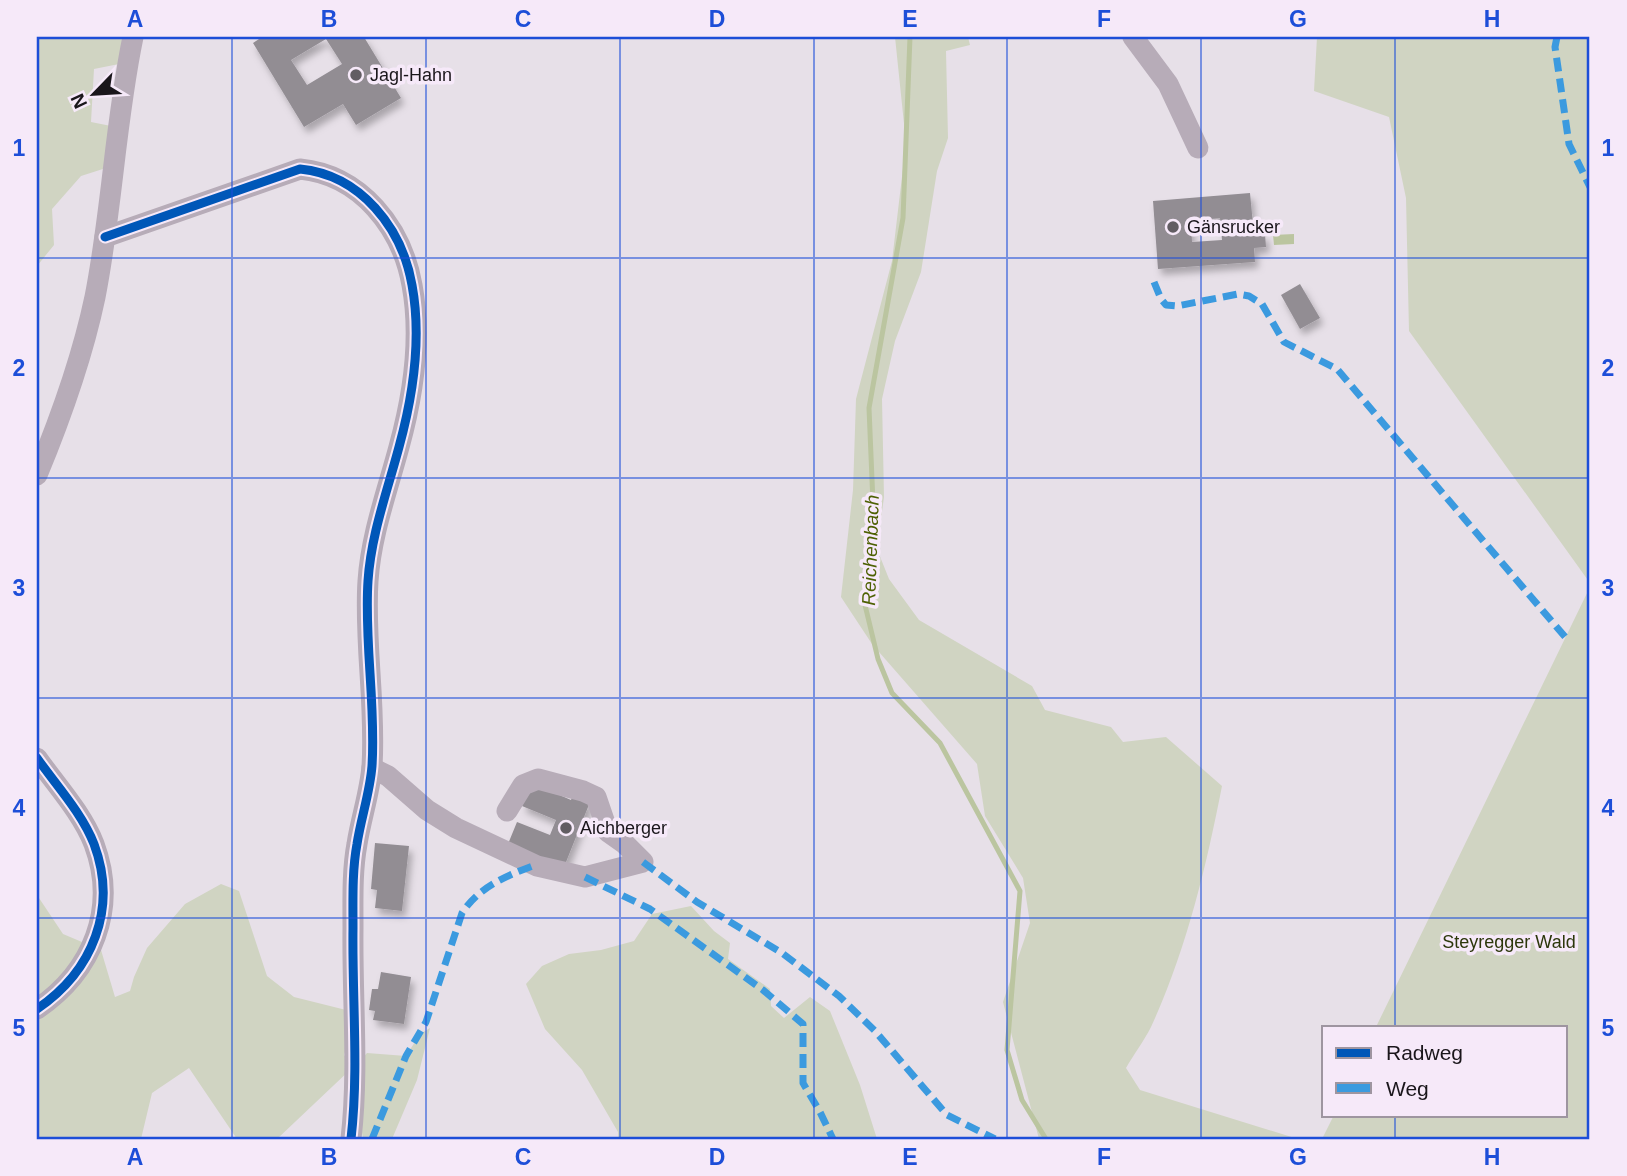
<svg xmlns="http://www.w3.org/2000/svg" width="1627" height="1176" font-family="Helvetica,sans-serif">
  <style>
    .green { fill: #d0d4c2 }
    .water { fill: #bbc5a0 }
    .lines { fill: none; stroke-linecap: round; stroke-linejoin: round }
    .stream { stroke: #bbc5a0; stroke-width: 5 }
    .building { fill: #928d93; fill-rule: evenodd; filter: url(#shadow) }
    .minor { stroke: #b7acb8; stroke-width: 21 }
    .quiet { stroke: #3b9adf; stroke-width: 7; stroke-dasharray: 14 7; stroke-linecap: butt }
    .cycleway-casing { stroke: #f6e9f9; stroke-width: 13 }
    .cycleway { stroke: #0057b8; stroke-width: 9 }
    .grid { fill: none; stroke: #1d4ed8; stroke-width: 2; stroke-opacity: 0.55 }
    .poi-dot { fill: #625d63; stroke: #f6e9f9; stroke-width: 2.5 }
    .labels { text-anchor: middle; stroke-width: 7; stroke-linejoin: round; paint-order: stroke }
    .poi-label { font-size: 18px; fill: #1a161b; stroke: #f6e9f9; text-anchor: start }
    .park-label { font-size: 18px; fill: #2c370b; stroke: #f6e9f9 }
    .water-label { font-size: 19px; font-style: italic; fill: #4e6104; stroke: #f6e9f9 }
    .neatline { fill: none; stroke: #1d4ed8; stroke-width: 2.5 }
    .grid-label { font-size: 23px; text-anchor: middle; font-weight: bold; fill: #1d4ed8 }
  </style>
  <defs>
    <filter id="shadow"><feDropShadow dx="3.5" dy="6" stdDeviation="3.5" flood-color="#0004"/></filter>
  </defs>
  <rect width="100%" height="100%" fill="#e7e0e8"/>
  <g class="green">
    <polygon points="37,37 126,37 119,64 94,69 91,122 111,126 106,168 81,176 52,209 54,245 37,266"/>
    <path d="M895,37h73l2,8 -24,6 2,87 -11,33 -16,101 -26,69 -13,58 2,98 -7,52 12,30 30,41 113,66 13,24 66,17 12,15 43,-5 56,49c-16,82 -36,165 -71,241 -7,14 -17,27 -25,41l14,22 158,49h-259l-36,-137 27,-79 -7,-45 -38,-62 -8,-52 -105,-120 -31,-47 12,-107 3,-91 36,-138 14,-118z"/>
    <polygon points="1317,37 1590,37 1590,583 1409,331 1406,198 1389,117 1314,91"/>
    <polygon points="1590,587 1590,1139 1322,1139 1334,1115 1566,1115 1566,1027 1376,1027"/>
    <polygon points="221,884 239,891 267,976 294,997 346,1010 350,1036 344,1055 355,1066 367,1053 406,1056 420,1034 430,1028 417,1080 392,1139 363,1139 352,1068 277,1139 237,1139 189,1068 152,1093 141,1139 37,1139 37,895 63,934 101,950 115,997 130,991 134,977 147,948 185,904"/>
    <polygon points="691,906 714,931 730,943 728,959 770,989 771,1006 784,1018 810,997 830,1011 860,1085 877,1139 618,1139 618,1132 582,1070 545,1029 526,984 542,966 569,954 601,950 634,941 652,914"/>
  </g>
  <polygon class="water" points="1294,234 1294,244 1274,245 1273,235"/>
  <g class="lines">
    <polyline class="stream" points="910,37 903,218 869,408 874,527 865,605 878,659 892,693 940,743 1020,891 1007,1050 1022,1100 1046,1139"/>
  </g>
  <g class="building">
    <path d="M262,37h102l37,61 -45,27 -13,-21 -39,23 -51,-84zM326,39l16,25 -35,21 -16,-25z"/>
    <path d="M1250,193l4,42 11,-1 1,13 -12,1 1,14 -97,7 -5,-68zM1220,218l2,22 -30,2 -1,-21z"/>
    <polygon points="1300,284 1320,318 1300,329 1281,295"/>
    <polygon points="532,783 571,800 573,795 590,802 564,867 508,844 517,822 550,835 556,820 522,806"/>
    <polygon points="375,843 409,846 402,911 375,908 377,890 371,889"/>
    <polygon points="381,972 411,977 404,1024 373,1020 375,1011 369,1010 372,989 378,989"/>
  </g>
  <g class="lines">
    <g class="minor">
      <polyline points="1133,37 1168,84 1198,148"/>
      <path d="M105,237l195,-68c61,6 102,59 112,116 10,54 1,111 -13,162 -12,45 -28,88 -31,134 -4,61 8,123 4,185 -2,26 -11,52 -15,78 -5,27 -4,56 -4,84 -1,71 6,141 -2,211"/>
      <path d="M37,475c24,-58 45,-116 58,-178 17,-86 20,-174 38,-260"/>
      <path d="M37,758c19,27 45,55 57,86 24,64 -1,127 -57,165"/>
      <polyline points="372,768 388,776 427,810 456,828 537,866 585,877 643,862 625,844 608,832 596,797 583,791 538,779 523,785 507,811"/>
    </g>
    <g class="quiet">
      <polyline points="1557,37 1555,47 1569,144 1590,187"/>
      <polyline points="1154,282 1161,299 1166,305 1177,306 1238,294 1249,296 1262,304 1284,342 1337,369 1566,638"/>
      <polyline points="643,862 697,902 782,953 839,996 875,1031 947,1115 995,1139"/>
      <polyline points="585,877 650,909 763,990 803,1024 803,1083 820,1112 833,1139"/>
      <path d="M372,1139l34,-83 20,-34 36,-109c17,-26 44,-37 73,-48"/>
    </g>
    <g class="cycleway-casing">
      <g id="cycleway">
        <path d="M105,237l195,-68c61,6 102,59 112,116 10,54 1,111 -13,162 -12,45 -28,88 -31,134 -4,61 8,123 4,185 -2,26 -11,52 -15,78 -5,27 -4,56 -4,84 -1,71 6,141 -2,211"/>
        <path d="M37,758c19,27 45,55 57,86 24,64 -1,127 -57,165"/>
      </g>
    </g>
    <use href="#cycleway" class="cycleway"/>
  </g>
  <path class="grid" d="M232,37v1102M426,37v1102M620,37v1102M814,37v1102M1007,37v1102M1201,37v1102M1395,37v990M37,258h1553M37,478h1553M37,698h1553M37,918h1553M1395,1115v24"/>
  <g class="poi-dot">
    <circle cx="356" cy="75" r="7"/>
    <circle cx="1173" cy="227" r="7"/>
    <circle cx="566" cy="828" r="7"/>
  </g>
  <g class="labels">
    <g class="poi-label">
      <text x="370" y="81">Jagl-Hahn</text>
      <text x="1187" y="233">Gänsrucker</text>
      <text x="580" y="834">Aichberger</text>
    </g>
    <g class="park-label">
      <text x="1509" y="948">Steyregger Wald</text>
    </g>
    <g class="water-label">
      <text transform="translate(870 550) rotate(-88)" y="7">Reichenbach</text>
    </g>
  </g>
  <rect width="1627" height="1176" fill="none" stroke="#f6e9f9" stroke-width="77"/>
  <rect x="1322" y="1026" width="245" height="91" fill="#f6e9f9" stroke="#9e95a0" stroke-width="2"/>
  <rect x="1336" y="1048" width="35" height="10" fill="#0057b8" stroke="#9e95a0" stroke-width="2"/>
  <text x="1386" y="1060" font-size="21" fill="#1a161b">Radweg</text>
  <rect x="1336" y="1083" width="35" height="10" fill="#3b9adf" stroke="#9e95a0" stroke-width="2"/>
  <text x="1386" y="1096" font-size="21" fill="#1a161b">Weg</text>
  <g transform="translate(94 94) rotate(245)" stroke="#f6e9f9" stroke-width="5" paint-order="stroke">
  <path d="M0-5L12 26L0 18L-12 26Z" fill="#1a161b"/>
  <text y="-10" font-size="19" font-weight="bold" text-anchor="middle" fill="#1a161b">N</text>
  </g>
  <rect x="38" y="38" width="1550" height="1100" class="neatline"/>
  <g class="grid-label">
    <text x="135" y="27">A</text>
    <text x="329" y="27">B</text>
    <text x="523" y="27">C</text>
    <text x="717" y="27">D</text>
    <text x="910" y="27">E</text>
    <text x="1104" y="27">F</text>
    <text x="1298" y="27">G</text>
    <text x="1492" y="27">H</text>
    <text x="19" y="156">1</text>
    <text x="1608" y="156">1</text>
    <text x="19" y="376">2</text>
    <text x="1608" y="376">2</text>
    <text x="19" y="596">3</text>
    <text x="1608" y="596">3</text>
    <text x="19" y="816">4</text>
    <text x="1608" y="816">4</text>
    <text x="19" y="1036">5</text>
    <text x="1608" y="1036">5</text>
    <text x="135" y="1165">A</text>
    <text x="329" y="1165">B</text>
    <text x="523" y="1165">C</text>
    <text x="717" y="1165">D</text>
    <text x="910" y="1165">E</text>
    <text x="1104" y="1165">F</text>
    <text x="1298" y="1165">G</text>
    <text x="1492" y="1165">H</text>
  </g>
</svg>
